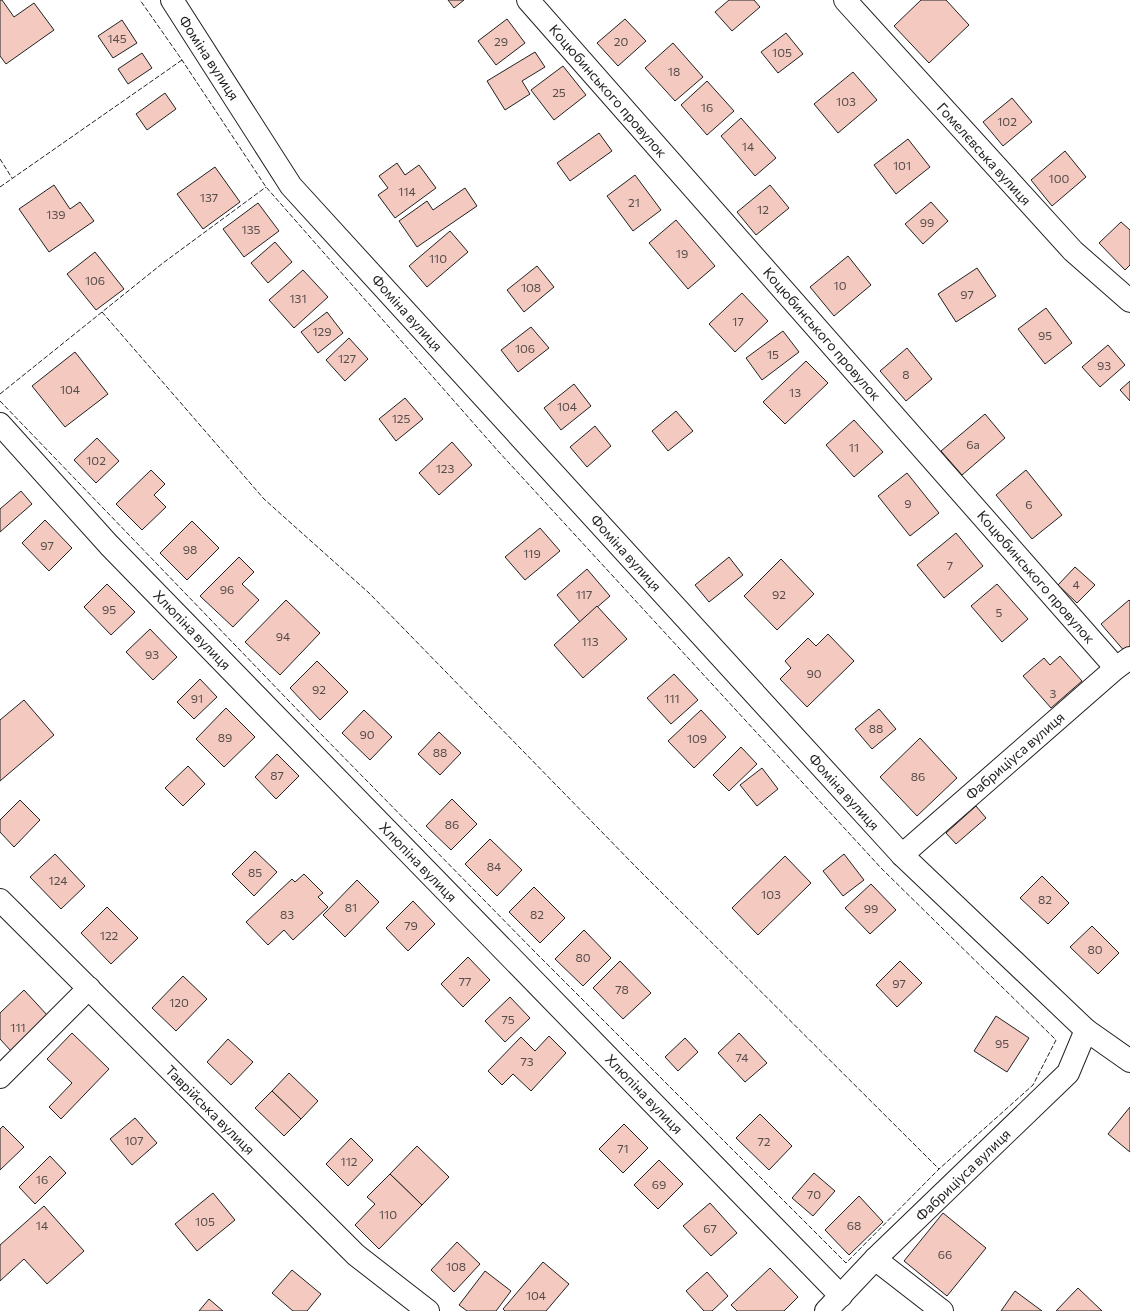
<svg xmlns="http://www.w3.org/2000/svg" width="1130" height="1311" font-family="Commissioner,sans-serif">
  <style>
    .building { fill: #f3c9c0; stroke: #222 }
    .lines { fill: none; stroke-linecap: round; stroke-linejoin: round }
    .minor-casing { stroke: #222; stroke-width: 24 }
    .minor { stroke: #fff; stroke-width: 22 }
    .fence { stroke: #222; stroke-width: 1; stroke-dasharray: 5 2; stroke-linecap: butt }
    .labels { text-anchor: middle; stroke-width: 3; stroke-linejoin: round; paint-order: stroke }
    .number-label { font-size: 12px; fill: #564c4a }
    .street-label { font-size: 14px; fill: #222; stroke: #fff }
  </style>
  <rect width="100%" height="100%" fill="#fff"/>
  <g class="building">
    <polygon points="0,0 2,0 14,17 34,3 54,30 6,64 0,56"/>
    <polygon points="448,0 464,0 454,8"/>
    <polygon points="729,0 754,0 760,7 732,31 715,12"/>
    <polygon points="921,0 946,0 969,25 929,63 894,26"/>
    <polygon points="507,19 525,43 496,65 478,41"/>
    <polygon points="625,19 646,41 618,66 597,43"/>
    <polygon points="122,20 137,43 113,58 98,36"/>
    <polygon points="786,33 803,54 778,73 761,52"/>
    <polygon points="673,43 703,77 675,101 645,68"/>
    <polygon points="535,52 545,67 522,81 530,94 505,110 487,81"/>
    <polygon points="142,53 152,68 128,84 118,69"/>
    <polygon points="563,66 586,95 554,120 531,90"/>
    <polygon points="853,72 877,100 838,133 814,104"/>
    <polygon points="707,81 734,111 707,135 681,105"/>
    <polygon points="165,93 176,109 147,130 136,114"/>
    <polygon points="1012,98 1032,122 1003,146 983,122"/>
    <polygon points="741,118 776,158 755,176 721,136"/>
    <polygon points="599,133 612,151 570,181 557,163"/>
    <polygon points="908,139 930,167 896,194 874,165"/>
    <polygon points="1065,151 1086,177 1052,206 1031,180"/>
    <polygon points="397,163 405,175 419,165 436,188 395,218 378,195 388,188 379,176"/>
    <polygon points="215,167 240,202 203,229 177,194"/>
    <polygon points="635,175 661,210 633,231 607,196"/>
    <polygon points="54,185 70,209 80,202 94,221 49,252 19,209"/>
    <polygon points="770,185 789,208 756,235 737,212"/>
    <polygon points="465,188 477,206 417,247 399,221 427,201 433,210"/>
    <polygon points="931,202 948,221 923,244 905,224"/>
    <polygon points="258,203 279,231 244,257 223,229"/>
    <polygon points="676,220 715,266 688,289 649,243"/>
    <polygon points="1121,222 1130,230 1130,265 1125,270 1099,243"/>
    <polygon points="450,231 468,252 427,287 409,266"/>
    <polygon points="275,242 292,262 268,283 251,263"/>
    <polygon points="95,252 124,289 96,310 67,274"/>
    <polygon points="848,256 871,285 834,316 810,287"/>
    <polygon points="537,266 554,287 524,312 507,290"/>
    <polygon points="977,268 996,296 956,322 938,294"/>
    <polygon points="303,270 328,297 294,328 269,300"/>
    <polygon points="742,293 768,321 735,352 709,324"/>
    <polygon points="1046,308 1072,343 1045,364 1018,329"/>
    <polygon points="327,312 343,333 318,353 301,332"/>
    <polygon points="531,327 549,348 518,372 501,350"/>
    <polygon points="783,331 799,352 762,380 746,358"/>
    <polygon points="349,338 368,359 345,381 326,360"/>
    <polygon points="1108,345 1125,365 1100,387 1082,367"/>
    <polygon points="907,348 932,379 906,401 880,371"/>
    <polygon points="75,352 108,394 65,427 32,386"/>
    <polygon points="806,361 828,383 785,424 763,402"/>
    <polygon points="1130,381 1130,401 1120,390"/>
    <polygon points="574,384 591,406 561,430 544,408"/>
    <polygon points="405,398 423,419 396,441 379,419"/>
    <polygon points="676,411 693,431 668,451 652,431"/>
    <polygon points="985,414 1005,438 962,475 941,451"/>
    <polygon points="854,420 883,452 854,477 826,445"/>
    <polygon points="595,426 611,446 587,467 570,447"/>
    <polygon points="97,438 119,461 96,483 74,460"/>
    <polygon points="452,442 472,465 439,495 419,473"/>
    <polygon points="151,470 165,484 154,495 166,507 142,530 116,504"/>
    <polygon points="1026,470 1062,515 1032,539 996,495"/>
    <polygon points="907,473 939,513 910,536 878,496"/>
    <polygon points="21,491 32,504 0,532 0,509"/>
    <polygon points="45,520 72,548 49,571 22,543"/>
    <polygon points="192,521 219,548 187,580 160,553"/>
    <polygon points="540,528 560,551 525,580 505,557"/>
    <polygon points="956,533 983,566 944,598 917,565"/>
    <polygon points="239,557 254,572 242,584 259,600 233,627 200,596"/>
    <polygon points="729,557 743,575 709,602 695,585"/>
    <polygon points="781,559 814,594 777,630 744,596"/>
    <polygon points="1075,567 1095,585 1077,603 1058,585"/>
    <polygon points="587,569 610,596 580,622 557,595"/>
    <polygon points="107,584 135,612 111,635 84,607"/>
    <polygon points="997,584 1028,619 1002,642 971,606"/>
    <polygon points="286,600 320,633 280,675 245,642"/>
    <polygon points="1129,600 1130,601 1130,649 1126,653 1101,624"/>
    <polygon points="597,606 627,639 583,678 554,645"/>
    <polygon points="150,629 177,657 153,680 126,652"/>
    <polygon points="828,634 854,661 807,707 780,679 791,668 785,661 808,638 816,646"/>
    <polygon points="1060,656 1082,681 1051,708 1023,676 1044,658 1050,665"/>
    <polygon points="317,661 348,692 320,720 290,688"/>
    <polygon points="674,674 698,700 671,724 647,698"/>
    <polygon points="200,679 217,697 194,719 177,702"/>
    <polygon points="24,700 54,735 0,781 0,720"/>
    <polygon points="226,708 255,737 224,767 196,739"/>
    <polygon points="879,709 896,729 872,749 855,729"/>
    <polygon points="364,710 392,737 370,760 342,733"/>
    <polygon points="701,710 726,737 694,768 668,741"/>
    <polygon points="439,732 461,753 440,775 418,754"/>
    <polygon points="920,738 957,778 917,816 880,777"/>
    <polygon points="741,747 757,764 729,791 713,775"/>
    <polygon points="277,754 299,776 276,799 255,777"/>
    <polygon points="188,766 205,784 183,806 165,788"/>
    <polygon points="762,768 778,789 757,806 740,785"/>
    <polygon points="452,799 477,824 451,850 426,826"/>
    <polygon points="20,800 40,820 14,847 0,832 0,820"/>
    <polygon points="976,806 986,818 956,844 946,833"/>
    <polygon points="490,839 522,870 497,896 465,864"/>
    <polygon points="255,851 277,872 254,896 232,874"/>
    <polygon points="55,854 85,886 61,909 30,877"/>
    <polygon points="844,854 864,880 843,896 823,871"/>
    <polygon points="785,856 811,883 758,935 732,908"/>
    <polygon points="304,874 323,893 318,897 328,907 293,940 284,930 268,945 246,922 292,879 295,882"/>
    <polygon points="1042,876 1069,903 1048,924 1020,898"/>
    <polygon points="357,880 379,902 345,937 323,915"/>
    <polygon points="871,884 896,910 870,934 845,908"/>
    <polygon points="534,887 565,918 540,943 509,912"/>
    <polygon points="413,901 435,924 408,951 386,928"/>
    <polygon points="107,907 138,938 111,964 81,933"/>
    <polygon points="1092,926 1119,953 1098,974 1070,947"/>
    <polygon points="584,930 611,958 583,986 555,959"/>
    <polygon points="468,957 490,980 463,1007 441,984"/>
    <polygon points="620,961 651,993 623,1019 593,988"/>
    <polygon points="900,961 922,983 897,1007 876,985"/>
    <polygon points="183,976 207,999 176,1031 152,1008"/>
    <polygon points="24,990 48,1016 11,1051 0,1039 0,1013"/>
    <polygon points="510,997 530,1018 505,1042 485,1021"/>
    <polygon points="996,1016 1029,1038 1007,1072 974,1051"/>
    <polygon points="72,1033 109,1069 61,1119 49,1107 72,1083 47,1059"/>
    <polygon points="739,1033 767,1063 745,1082 718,1053"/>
    <polygon points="549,1036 566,1053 531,1091 513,1074 502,1085 488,1071 521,1037 535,1051"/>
    <polygon points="685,1038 698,1052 678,1071 665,1057"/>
    <polygon points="228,1039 253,1062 231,1085 207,1062"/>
    <polygon points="289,1073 318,1101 301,1119 272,1091"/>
    <polygon points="272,1091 301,1119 284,1136 255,1108"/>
    <polygon points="1130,1107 1130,1152 1108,1134"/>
    <polygon points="760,1114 792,1146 769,1170 736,1138"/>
    <polygon points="135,1118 157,1143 132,1165 110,1139"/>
    <polygon points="624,1124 648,1148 623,1173 599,1149"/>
    <polygon points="3,1126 24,1147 0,1170 0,1129"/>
    <polygon points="351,1138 373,1160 348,1186 326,1164"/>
    <polygon points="417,1146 449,1177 422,1205 390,1174"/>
    <polygon points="50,1156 66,1173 35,1204 19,1187"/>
    <polygon points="659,1160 683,1184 658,1209 634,1185"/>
    <polygon points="814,1173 835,1191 813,1216 792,1198"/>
    <polygon points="390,1174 422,1205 379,1249 355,1225 375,1204 367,1197"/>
    <polygon points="213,1193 235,1220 197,1251 175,1224"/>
    <polygon points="859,1196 883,1222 849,1255 825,1230"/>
    <polygon points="710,1203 737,1233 711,1256 683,1226"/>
    <polygon points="44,1206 84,1251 47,1284 24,1259 0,1281 0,1245"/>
    <polygon points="943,1213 986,1248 947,1296 904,1261"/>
    <polygon points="457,1242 480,1264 454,1292 431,1270"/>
    <polygon points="543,1262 569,1284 546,1311 505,1311 503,1309"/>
    <polygon points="770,1268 798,1297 784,1311 737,1311 731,1305"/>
    <polygon points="292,1270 321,1294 307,1311 293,1311 272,1293"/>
    <polygon points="485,1271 511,1291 496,1311 467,1311 459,1305"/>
    <polygon points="707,1272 728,1296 712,1311 704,1311 686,1291"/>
    <polygon points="1078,1288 1102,1311 1056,1311"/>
    <polygon points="1015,1291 1042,1311 1001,1311"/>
    <polygon points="209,1299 223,1311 199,1311"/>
  </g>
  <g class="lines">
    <g class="minor-casing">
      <g id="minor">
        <polyline points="172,0 291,186 902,855 1086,1030 1130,1061"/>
        <polyline points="528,0 1116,668"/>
        <polyline points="845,0 1073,251 1130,301"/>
        <polyline points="0,424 109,545 841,1296"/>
        <polyline points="902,855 1116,668 1130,658"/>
        <polyline points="0,900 356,1255 428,1311"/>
        <polyline points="0,1077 89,988"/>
        <polyline points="875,1259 942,1311"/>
        <polyline points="826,1311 875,1259 1068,1073 1086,1030"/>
      </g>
    </g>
    <use href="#minor" class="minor"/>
    <g class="fence">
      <polyline points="0,159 12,178"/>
      <polyline points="0,187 182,60"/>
      <polyline points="102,312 264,499 369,593 636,867 939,1169"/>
      <polyline points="0,394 163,263 266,187"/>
      <polyline points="0,401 315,728 537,954 846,1263 939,1169 1033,1085 1056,1040 881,868 498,451 266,187 182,60 140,0"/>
    </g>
  </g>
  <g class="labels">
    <g class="number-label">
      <text x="117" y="43">145</text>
      <text x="501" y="46">29</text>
      <text x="621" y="46">20</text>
      <text x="782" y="57">105</text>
      <text x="674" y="76">18</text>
      <text x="559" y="97">25</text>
      <text x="846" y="106">103</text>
      <text x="707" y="112">16</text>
      <text x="1007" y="126">102</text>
      <text x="748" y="151">14</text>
      <text x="902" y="170">101</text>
      <text x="1059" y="183">100</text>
      <text x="407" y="196">114</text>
      <text x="209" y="202">137</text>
      <text x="634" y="207">21</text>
      <text x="763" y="214">12</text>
      <text x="56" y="219">139</text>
      <text x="927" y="227">99</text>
      <text x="251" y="234">135</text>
      <text x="682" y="258">19</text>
      <text x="438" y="263">110</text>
      <text x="95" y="285">106</text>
      <text x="840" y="290">10</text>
      <text x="531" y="292">108</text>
      <text x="967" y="299">97</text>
      <text x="298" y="303">131</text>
      <text x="738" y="326">17</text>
      <text x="322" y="336">129</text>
      <text x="1045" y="340">95</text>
      <text x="525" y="353">106</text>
      <text x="773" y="359">15</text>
      <text x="347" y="363">127</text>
      <text x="1104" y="370">93</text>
      <text x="906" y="379">8</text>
      <text x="70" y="394">104</text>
      <text x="795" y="397">13</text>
      <text x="567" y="411">104</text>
      <text x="401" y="423">125</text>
      <text x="973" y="449">6а</text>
      <text x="854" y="452">11</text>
      <text x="96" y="465">102</text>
      <text x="445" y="473">123</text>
      <text x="908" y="508">9</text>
      <text x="1029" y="509">6</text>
      <text x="47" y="550">97</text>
      <text x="190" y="554">98</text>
      <text x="532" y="558">119</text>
      <text x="950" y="570">7</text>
      <text x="1076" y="589">4</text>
      <text x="227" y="594">96</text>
      <text x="584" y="599">117</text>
      <text x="779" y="599">92</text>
      <text x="109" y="614">95</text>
      <text x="999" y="617">5</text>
      <text x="283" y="641">94</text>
      <text x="590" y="646">113</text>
      <text x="152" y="659">93</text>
      <text x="814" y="678">90</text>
      <text x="319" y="694">92</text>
      <text x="1053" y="698">3</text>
      <text x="197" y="703">91</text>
      <text x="672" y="703">111</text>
      <text x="876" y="733">88</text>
      <text x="367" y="739">90</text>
      <text x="225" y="742">89</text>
      <text x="697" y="743">109</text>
      <text x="440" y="757">88</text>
      <text x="277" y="780">87</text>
      <text x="918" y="781">86</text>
      <text x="452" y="829">86</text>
      <text x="494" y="871">84</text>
      <text x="255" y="877">85</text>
      <text x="58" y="885">124</text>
      <text x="771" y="899">103</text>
      <text x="1045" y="904">82</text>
      <text x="351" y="912">81</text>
      <text x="871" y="913">99</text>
      <text x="287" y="919">83</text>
      <text x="537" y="919">82</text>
      <text x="411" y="930">79</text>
      <text x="109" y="940">122</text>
      <text x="1095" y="954">80</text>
      <text x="583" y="962">80</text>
      <text x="465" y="986">77</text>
      <text x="899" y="988">97</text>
      <text x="622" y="994">78</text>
      <text x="179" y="1007">120</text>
      <text x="508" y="1024">75</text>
      <text x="18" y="1032">111</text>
      <text x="1002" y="1048">95</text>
      <text x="742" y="1062">74</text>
      <text x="527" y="1066">73</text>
      <text x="134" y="1145">107</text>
      <text x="764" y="1146">72</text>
      <text x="623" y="1153">71</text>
      <text x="349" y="1166">112</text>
      <text x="42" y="1184">16</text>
      <text x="659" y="1189">69</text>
      <text x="814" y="1199">70</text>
      <text x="388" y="1219">110</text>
      <text x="205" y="1226">105</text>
      <text x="42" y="1230">14</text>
      <text x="854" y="1230">68</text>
      <text x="710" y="1233">67</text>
      <text x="945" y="1259">66</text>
      <text x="456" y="1271">108</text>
      <text x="536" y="1300">104</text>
    </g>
    <g class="street-label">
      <text transform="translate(209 58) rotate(57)" y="5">Фоміна вулиця</text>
      <text transform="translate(608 91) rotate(49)" y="5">Коцюбинського провулок</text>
      <text transform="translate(984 154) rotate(48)" y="5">Гомелєвська вулиця</text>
      <text transform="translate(407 313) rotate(48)" y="5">Фоміна вулиця</text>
      <text transform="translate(822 334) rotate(49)" y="5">Коцюбинського провулок</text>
      <text transform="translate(626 553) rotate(48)" y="5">Фоміна вулиця</text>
      <text transform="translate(1036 577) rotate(49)" y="5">Коцюбинського провулок</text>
      <text transform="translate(192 630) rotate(46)" y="5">Хлюпіна вулиця</text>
      <text transform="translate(1015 756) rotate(-41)" y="5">Фабриціуса вулиця</text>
      <text transform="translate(844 792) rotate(48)" y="5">Фоміна вулиця</text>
      <text transform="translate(418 862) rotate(46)" y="5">Хлюпіна вулиця</text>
      <text transform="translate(644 1094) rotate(46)" y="5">Хлюпіна вулиця</text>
      <text transform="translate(210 1110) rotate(45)" y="5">Таврійська вулиця</text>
      <text transform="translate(963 1175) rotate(-44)" y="5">Фабриціуса вулиця</text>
    </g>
  </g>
</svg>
